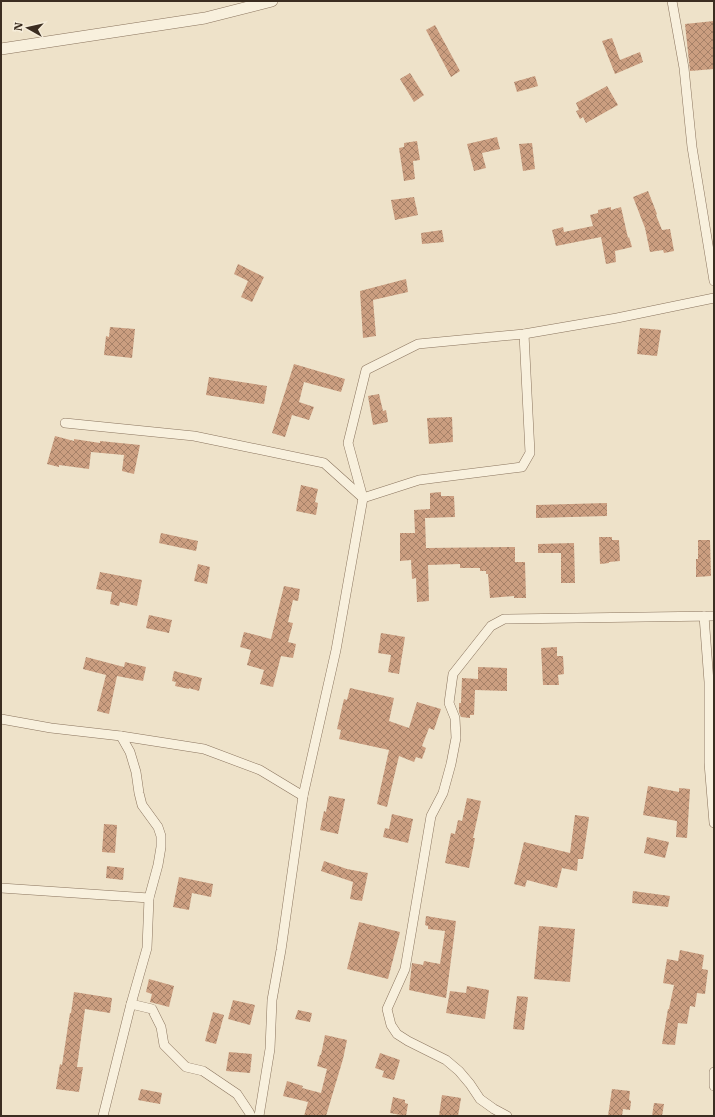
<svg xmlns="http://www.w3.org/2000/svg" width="715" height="1117" font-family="'IBM Plex Serif',serif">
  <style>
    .building { fill: url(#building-cross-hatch) }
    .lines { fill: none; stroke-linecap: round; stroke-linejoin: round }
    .minor-casing { stroke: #8a745e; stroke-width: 10 }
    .tertiary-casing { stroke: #8a745e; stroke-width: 12 }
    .minor { stroke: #f8f0dd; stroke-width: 9 }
    .tertiary { stroke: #f8f0dd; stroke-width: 11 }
  </style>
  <defs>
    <pattern id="building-cross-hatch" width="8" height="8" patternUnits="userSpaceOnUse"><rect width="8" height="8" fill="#cb9e80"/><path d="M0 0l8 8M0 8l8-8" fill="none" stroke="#a68168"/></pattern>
  </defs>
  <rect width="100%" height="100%" fill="#eee2c9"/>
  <g class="building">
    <polygon points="714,21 714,69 690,71 685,24"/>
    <polygon points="435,25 460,71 451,77 426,30"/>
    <polygon points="612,38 620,60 640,52 643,62 615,74 602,41"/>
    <polygon points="410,73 424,95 414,102 400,79"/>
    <polygon points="535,76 538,86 517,92 514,82"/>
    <polygon points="607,86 618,105 586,123 583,117 580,119 576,111 579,110 576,103"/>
    <polygon points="497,137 500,149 482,153 486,168 474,171 467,144"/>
    <polygon points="417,141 420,160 413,161 415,179 404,181 399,148 404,147 404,143"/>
    <polygon points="532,143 535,169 523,171 519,144"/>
    <polygon points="648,191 657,214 656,215 662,230 670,229 674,251 664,253 663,250 650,252 645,228 633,197"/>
    <polygon points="414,197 418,215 395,220 391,200"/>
    <polygon points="611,207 611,210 621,207 628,238 629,237 632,247 615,251 616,262 606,264 601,237 556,246 552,230 563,227 564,232 593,226 590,215 598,213 598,210"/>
    <polygon points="442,230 444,242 422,244 421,233"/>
    <polygon points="238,264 264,277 252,302 241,297 248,281 234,274"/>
    <polygon points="406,279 408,292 373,300 376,336 363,338 360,291"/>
    <polygon points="110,327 135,329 132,358 104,355 106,336 109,337"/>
    <polygon points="640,328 661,330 657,356 637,354"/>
    <polygon points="294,364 345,379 341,392 304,382 299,402 314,407 309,420 292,415 285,437 272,433"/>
    <polygon points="209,377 267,386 264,404 206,395"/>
    <polygon points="379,394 383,411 386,410 388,422 373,425 368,396"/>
    <polygon points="452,417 453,442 429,444 427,418"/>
    <polygon points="55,436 74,441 74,439 100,443 100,441 140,445 134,474 122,471 124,455 91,452 89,469 59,465 59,467 47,464"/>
    <polygon points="301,485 318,489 315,502 318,503 316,515 296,511"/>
    <polygon points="441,492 441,496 454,496 455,517 425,518 426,548 515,547 515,562 525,562 526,598 514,598 514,596 490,598 488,574 486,574 486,571 480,571 480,568 460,568 460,564 428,565 429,601 417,602 416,578 412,579 411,560 400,561 400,533 415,533 414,510 430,509 430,493"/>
    <polygon points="607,503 607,516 536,518 536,505"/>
    <polygon points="161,533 198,541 196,551 159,543"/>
    <polygon points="599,537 612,537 612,540 619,540 620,561 609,562 609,563 600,564"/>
    <polygon points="698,540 710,540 711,576 696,577 696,559 698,559"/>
    <polygon points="574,543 575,583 561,583 561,553 538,553 538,544"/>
    <polygon points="198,564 210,567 207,584 194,581"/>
    <polygon points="100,572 142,580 137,606 120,602 119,606 110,604 112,592 96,589"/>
    <polygon points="284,586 300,589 298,601 293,600 288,622 293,623 288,642 296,644 293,658 281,656 273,687 260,684 264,670 247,665 251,650 240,647 244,632 271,639"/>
    <polygon points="149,615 172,620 169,633 146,628"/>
    <polygon points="381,633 405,637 399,674 388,672 391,655 378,653"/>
    <polygon points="557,647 557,656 563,656 564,674 558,675 559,685 543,685 541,648"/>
    <polygon points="86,657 124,667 125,662 146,667 143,681 117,676 109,714 97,711 106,675 83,669"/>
    <polygon points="478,667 507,668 507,691 475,690 474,715 470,715 470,718 461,717 459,712 459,703 461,703 462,678 478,679"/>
    <polygon points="174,671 202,678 199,691 189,688 189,689 175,686 176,682 172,681"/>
    <polygon points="350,688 394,698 389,721 409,728 417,702 441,709 434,730 429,728 422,746 426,748 422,759 416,757 414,762 399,756 387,807 377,804 389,750 339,739 341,730 337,729 344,699 347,700"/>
    <polygon points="648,786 679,792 679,788 690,789 687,838 676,837 677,821 643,815"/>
    <polygon points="329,796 345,799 338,834 320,830 324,811 326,812"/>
    <polygon points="467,798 481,801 473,838 475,838 469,868 445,863 451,833 455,834 458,820 462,821"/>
    <polygon points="392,814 413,819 408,843 383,837 385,828 389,829"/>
    <polygon points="575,815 589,817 583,859 578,859 577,871 562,868 557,888 527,880 525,887 514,884 524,842 570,853"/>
    <polygon points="104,824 117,825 115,853 102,852"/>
    <polygon points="647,837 669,842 665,858 644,853"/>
    <polygon points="324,861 347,869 368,873 362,901 350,899 353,882 321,871"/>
    <polygon points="107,866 124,868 123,880 106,878"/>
    <polygon points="179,877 213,884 211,897 192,893 189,910 173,907"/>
    <polygon points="633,891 670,896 668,907 632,903"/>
    <polygon points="426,916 456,921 446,998 409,990 412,963 423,965 424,961 440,964 445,931 428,929 428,926 425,925"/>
    <polygon points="359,922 400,932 388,979 347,969"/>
    <polygon points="539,926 575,929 570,982 534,979"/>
    <polygon points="680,950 704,955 702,969 708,970 705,994 697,993 695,1007 690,1006 687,1024 678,1023 675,1045 662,1044 668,1009 669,1009 674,985 663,983 667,959 678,961"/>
    <polygon points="149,979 174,986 169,1007 150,1002 152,994 146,992"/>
    <polygon points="467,986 489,990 485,1019 446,1013 450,991 466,993"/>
    <polygon points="74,992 112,998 110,1013 85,1009 77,1067 83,1067 79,1092 56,1089 60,1064 62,1065 70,1013 71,1013"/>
    <polygon points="517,996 528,997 524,1030 513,1029"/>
    <polygon points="233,1000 255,1005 250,1025 228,1019"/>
    <polygon points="298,1010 312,1013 310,1022 295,1019"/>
    <polygon points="213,1012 224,1015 216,1044 205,1041"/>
    <polygon points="325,1035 347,1040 343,1059 326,1116 304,1116 308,1102 283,1096 287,1081 303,1086 302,1088 321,1093 327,1069 317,1066 320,1055 321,1055"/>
    <polygon points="229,1052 252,1054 250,1073 226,1071"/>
    <polygon points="380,1053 400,1060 394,1080 382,1077 384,1071 375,1068"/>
    <polygon points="141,1089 162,1093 160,1104 138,1100"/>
    <polygon points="612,1089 630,1091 629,1100 631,1101 630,1110 623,1109 622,1116 608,1116"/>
    <polygon points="442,1095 461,1098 458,1116 439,1116"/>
    <polygon points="393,1097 405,1100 405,1103 408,1104 406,1116 390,1113"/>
    <polygon points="654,1103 664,1104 662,1116 652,1116"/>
  </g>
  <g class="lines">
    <g class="minor-casing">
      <g id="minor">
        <polyline points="672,1 684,68 692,147 714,281"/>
        <polyline points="65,423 194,436 324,463 363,498 419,480 522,467 530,453 524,334"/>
        <polyline points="704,616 709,682 709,763 714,823"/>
        <polyline points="1,719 51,728 121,736 204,749 260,770 303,796"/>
        <polyline points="1,888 149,898"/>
        <polyline points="131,1004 152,1009 161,1027 164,1045 186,1067 203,1071 237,1094 249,1112 251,1116"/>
        <polyline points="714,1072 714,1086"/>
        <polyline points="103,1116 131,1004 147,948 149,898 158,865 161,847 161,836 158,827 142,805 139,793 136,772 130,752 121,736"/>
        <polyline points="259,1116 270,1049 272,1000 281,950 303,796 336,650 363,498 348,443 366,370 418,344 524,334 617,318 714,298"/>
        <polyline points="507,1116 494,1109 480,1099 470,1084 459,1071 446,1060 408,1041 397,1034 391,1025 387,1009 405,969 431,816 443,793 451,764 456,738 455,718 449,703 453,674 491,626 504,619 714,616"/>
      </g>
    </g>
    <g class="tertiary-casing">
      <polyline id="tertiary" points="1,49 205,18 272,1"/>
    </g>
    <use href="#minor" class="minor"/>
    <use href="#tertiary" class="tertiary"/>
  </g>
  <rect width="715" height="1117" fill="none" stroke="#3b2d21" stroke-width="4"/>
  <g transform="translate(28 28) rotate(278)" stroke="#f5ecd9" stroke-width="3" paint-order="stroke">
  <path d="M0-3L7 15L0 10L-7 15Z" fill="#3b2d21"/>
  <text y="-6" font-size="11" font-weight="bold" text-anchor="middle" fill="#3b2d21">N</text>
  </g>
</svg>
